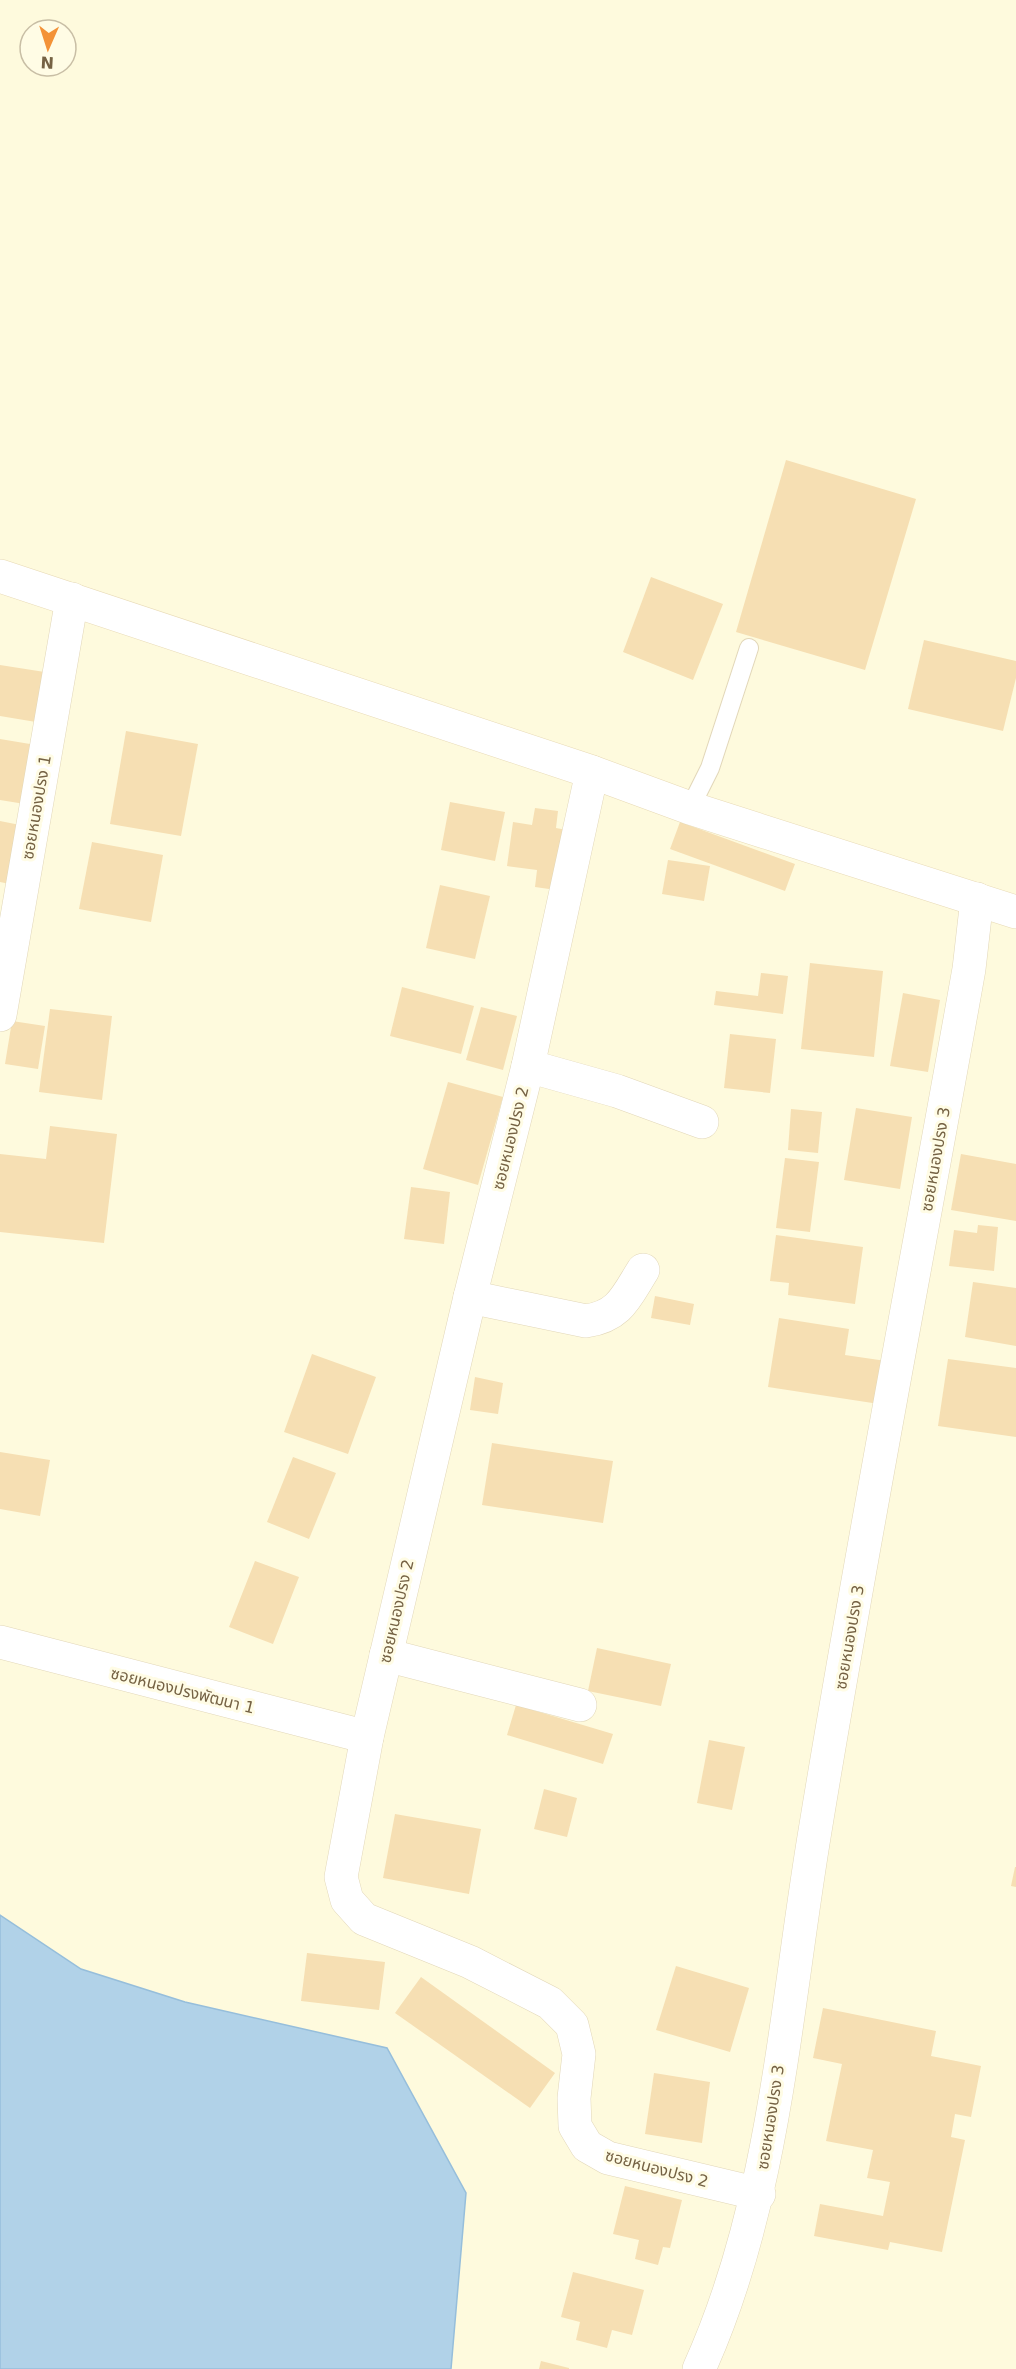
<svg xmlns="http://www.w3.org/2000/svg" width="1016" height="2369" font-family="'DejaVu Sans','Noto Sans Thai',sans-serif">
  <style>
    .water { fill: #b1d2e8; stroke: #96bedb; stroke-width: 1.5 }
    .building { fill: #f6dfb3 }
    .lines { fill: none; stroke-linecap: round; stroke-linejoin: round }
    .lane-casing { stroke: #e2d7b9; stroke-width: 20 }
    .street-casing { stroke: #e2d7b9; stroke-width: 34 }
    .secondary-casing { stroke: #e8dab6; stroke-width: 34 }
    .lane { stroke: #fff; stroke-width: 18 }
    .street { stroke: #fff; stroke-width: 33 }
    .secondary { stroke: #fff; stroke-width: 33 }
    .labels { text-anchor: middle; stroke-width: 6; stroke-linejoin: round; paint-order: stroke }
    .street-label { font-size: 16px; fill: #756244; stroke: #fffce5 }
  </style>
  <rect width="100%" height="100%" fill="#fefadd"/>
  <polygon class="water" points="0,1915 81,1969 185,2002 387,2048 466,2193 451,2369 0,2369"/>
  <g class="building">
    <polygon points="786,460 916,499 865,670 736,632"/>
    <polygon points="651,577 723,604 693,680 623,652"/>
    <polygon points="924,640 1016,661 1016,678 1003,731 908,709"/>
    <polygon points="0,665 51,673 42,723 0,716"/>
    <polygon points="126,731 198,744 181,836 110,824"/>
    <polygon points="0,739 42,746 31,805 0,800"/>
    <polygon points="450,802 505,812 495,861 441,850"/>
    <polygon points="535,808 558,811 556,828 572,831 563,891 535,887 537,870 507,866 513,822 532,825"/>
    <polygon points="0,821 25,826 15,885 0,882"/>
    <polygon points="680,822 795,864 785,891 670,849"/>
    <polygon points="92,842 163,855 151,922 79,909"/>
    <polygon points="668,860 710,866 704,901 662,894"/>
    <polygon points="440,885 490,896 475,959 426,948"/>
    <polygon points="810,963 883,971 874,1057 801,1049"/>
    <polygon points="761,973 788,976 783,1014 714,1005 716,991 758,996"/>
    <polygon points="402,987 474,1006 461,1054 390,1036"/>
    <polygon points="903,993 940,1000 928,1072 890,1066"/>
    <polygon points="481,1007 517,1016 503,1070 466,1060"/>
    <polygon points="50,1009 112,1016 102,1100 39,1092"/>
    <polygon points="12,1021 45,1026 38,1069 5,1064"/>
    <polygon points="730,1034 776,1039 770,1093 724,1088"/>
    <polygon points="448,1082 503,1097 478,1185 423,1169"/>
    <polygon points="856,1108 912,1117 900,1189 844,1180"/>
    <polygon points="791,1109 822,1112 818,1153 788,1150"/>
    <polygon points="50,1126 117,1134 104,1243 0,1232 0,1154 46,1159"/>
    <polygon points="961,1154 1016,1164 1016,1221 951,1210"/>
    <polygon points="785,1158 819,1162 810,1232 776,1228"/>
    <polygon points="411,1187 450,1192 444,1244 404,1239"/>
    <polygon points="978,1225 998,1227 994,1271 949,1266 954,1230 977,1233"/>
    <polygon points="776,1235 863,1247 855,1304 788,1295 789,1283 770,1281"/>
    <polygon points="973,1282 1016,1288 1016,1346 965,1337"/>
    <polygon points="655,1296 694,1304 690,1325 651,1318"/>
    <polygon points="779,1318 849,1329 845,1355 886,1361 879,1404 768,1387"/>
    <polygon points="312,1354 376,1377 348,1454 284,1432"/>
    <polygon points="948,1359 1016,1368 1016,1437 938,1426"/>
    <polygon points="475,1377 503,1383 498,1414 470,1410"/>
    <polygon points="492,1443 613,1461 603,1523 482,1505"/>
    <polygon points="0,1452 50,1460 40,1516 0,1509"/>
    <polygon points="293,1457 336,1473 309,1539 267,1522"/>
    <polygon points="255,1561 299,1577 273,1644 229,1627"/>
    <polygon points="597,1648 671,1664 661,1706 588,1691"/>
    <polygon points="516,1705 613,1734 603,1764 507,1735"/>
    <polygon points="709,1740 745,1747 732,1810 697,1803"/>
    <polygon points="544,1789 577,1798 567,1837 534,1829"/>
    <polygon points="395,1814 481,1829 469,1894 383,1878"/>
    <polygon points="1015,1867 1016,1867 1016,1887 1011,1886"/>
    <polygon points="307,1953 385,1962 379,2010 301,2001"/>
    <polygon points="676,1966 749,1988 730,2052 656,2030"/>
    <polygon points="421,1977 555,2073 530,2108 395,2013"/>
    <polygon points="823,2008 936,2031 931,2056 981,2066 971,2117 955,2114 951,2137 965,2140 942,2252 890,2242 888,2250 814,2236 820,2204 883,2216 890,2182 867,2178 873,2150 826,2141 842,2064 813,2058"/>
    <polygon points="654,2073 710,2082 702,2143 645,2134"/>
    <polygon points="625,2186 682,2200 670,2248 663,2247 658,2265 635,2259 639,2240 613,2234"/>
    <polygon points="573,2272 644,2290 632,2335 612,2330 607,2348 576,2340 580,2322 561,2317"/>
    <polygon points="541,2361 569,2368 569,2369 539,2369"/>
  </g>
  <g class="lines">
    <g class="lane-casing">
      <polyline id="lane" points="690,808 710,768 749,648"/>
    </g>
    <g class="street-casing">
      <g id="street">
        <polyline points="592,772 528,1066 470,1297 367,1737 341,1877 347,1900 364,1919 470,1962 550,2003 572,2025 579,2054 574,2098 575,2126 587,2146 608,2158 759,2194"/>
        <polyline points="0,1015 72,599"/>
        <polyline points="528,1066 617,1091 702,1122"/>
        <path d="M470,1297l116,24c34,-5 40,-24 57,-51"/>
        <polyline points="0,1642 367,1737"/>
        <polyline points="386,1655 580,1705"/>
        <path d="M699,2369c76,-167 86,-359 116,-538 47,-288 103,-575 154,-862l8,-70"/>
      </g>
    </g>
    <g class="secondary-casing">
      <polyline id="secondary" points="0,576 592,772 690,808 1016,912"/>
    </g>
    <use href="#lane" class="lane"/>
    <use href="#street" class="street"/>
    <use href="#secondary" class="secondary"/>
  </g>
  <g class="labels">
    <g class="street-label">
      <text transform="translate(36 807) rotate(-80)" y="6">ซอยหนองปรง 1</text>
      <text transform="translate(510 1138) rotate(-76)" y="6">ซอยหนองปรง 2</text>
      <text transform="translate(935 1159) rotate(-80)" y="6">ซอยหนองปรง 3</text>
      <text transform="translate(396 1611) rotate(-77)" y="6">ซอยหนองปรง 2</text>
      <text transform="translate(849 1637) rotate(-80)" y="6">ซอยหนองปรง 3</text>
      <text transform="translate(183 1690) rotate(14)" y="6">ซอยหนองปรงพัฒนา 1</text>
      <text transform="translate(770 2117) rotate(-81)" y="6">ซอยหนองปรง 3</text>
      <text transform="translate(657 2168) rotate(15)" y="6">ซอยหนองปรง 2</text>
    </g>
  </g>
  <g transform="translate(48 48) rotate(183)"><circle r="28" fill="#fffce5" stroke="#c8bea5" stroke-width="1.5"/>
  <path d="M0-4.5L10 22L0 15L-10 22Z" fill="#f39237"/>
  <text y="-9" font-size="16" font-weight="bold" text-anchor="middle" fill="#756244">N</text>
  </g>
</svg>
